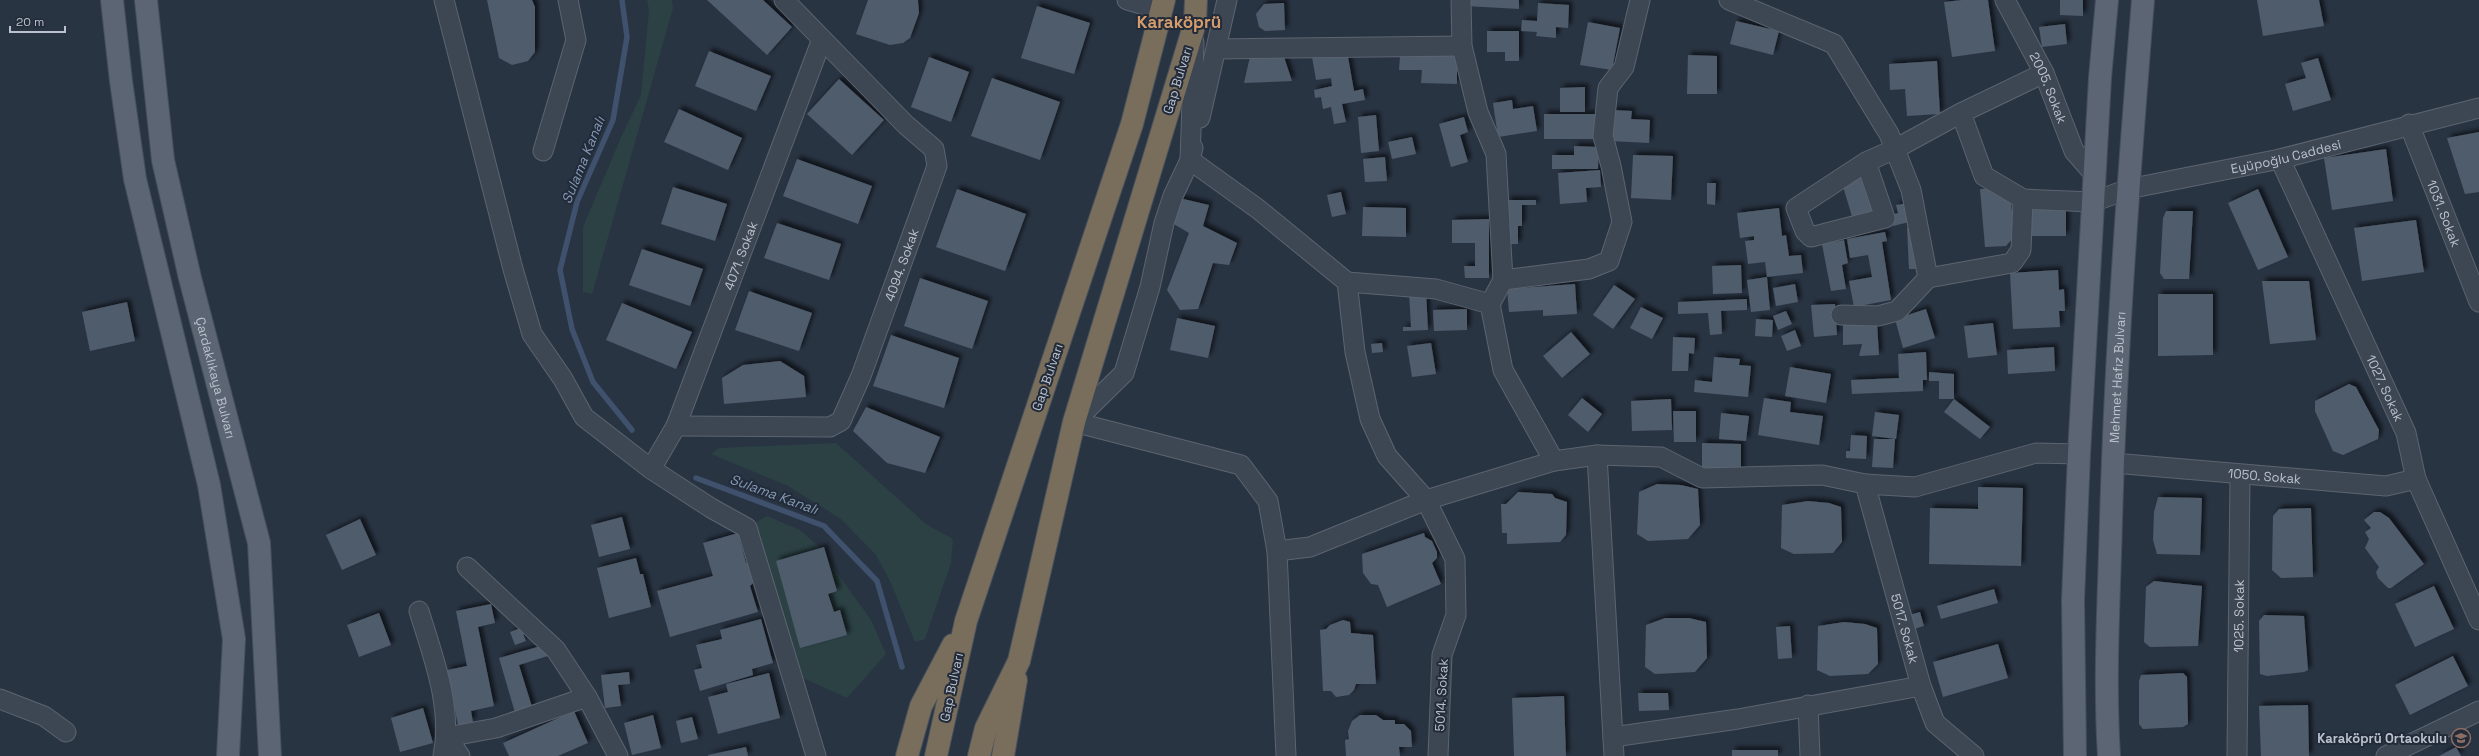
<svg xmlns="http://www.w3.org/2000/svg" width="2479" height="756" font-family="'Space Grotesk',sans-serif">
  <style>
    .green { fill: #2b4144 }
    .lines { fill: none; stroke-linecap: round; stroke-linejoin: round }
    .stream { stroke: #3f516c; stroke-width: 5.5 }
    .building { fill: #505b6c; filter: url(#shadow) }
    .minor-casing { stroke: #5c6470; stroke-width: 21 }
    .major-casing { stroke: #474f5c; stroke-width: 24 }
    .highway-casing { stroke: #48515d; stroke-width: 24 }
    .minor { stroke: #3d4653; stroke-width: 19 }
    .major { stroke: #5b6573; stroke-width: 22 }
    .highway { stroke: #796d5b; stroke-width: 22 }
    .labels { text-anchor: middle; stroke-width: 4; stroke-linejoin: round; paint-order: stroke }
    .street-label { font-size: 13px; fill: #bbc1cd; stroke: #222b39 }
    .poi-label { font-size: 13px; font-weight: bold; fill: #bbc1cd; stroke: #222b39; text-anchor: end }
    .water-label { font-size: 14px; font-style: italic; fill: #8397b2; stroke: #222b39 }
    .district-label { font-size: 17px; font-weight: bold; fill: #d39c6f; stroke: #222b39 }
  </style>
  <defs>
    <filter id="shadow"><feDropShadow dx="3.5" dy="-3.5" stdDeviation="2" flood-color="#0009"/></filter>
  </defs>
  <rect width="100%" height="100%" fill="#293443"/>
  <g class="green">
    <polygon points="647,0 672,0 673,8 592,294 583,292 583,227 619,142 641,95 649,10"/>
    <polygon points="836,443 926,524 953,539 951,563 925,639 915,642 890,581 876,555 841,519 788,486 711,454 719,448"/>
    <polygon points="767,516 800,530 818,546 871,620 886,654 847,698 794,674 792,659 796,655 753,524"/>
  </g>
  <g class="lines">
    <g class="stream">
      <polyline points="622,0 627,37 613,120 577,202 560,270 572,329 593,382 632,430"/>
      <polyline points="696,478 824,526 877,581 902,667"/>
    </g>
  </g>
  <g class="building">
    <polygon points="487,0 532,0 535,7 535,52 528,61 512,65 499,58"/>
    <polygon points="707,0 763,0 792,27 767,55"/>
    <polygon points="868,0 918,0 919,13 910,38 903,43 890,45 856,34"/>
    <polygon points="1467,0 1519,0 1519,9 1466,6"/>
    <polygon points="1962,0 1988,0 1995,51 1952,57 1944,2"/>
    <polygon points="2060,0 2083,0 2083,16 2060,15"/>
    <polygon points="2257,0 2319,0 2324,26 2263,36"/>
    <polygon points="1284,3 1285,30 1265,31 1259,27 1256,14 1264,4"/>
    <polygon points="1538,3 1569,5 1568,28 1556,27 1556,38 1536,36 1537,32 1521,31 1522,20 1537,21"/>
    <polygon points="1037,6 1090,23 1074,74 1021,58"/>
    <polygon points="1736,21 1779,31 1773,55 1730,44"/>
    <polygon points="1588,22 1620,28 1612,70 1580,65"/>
    <polygon points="2065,24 2067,44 2042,47 2039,27"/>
    <polygon points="1487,31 1519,31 1519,61 1505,61 1505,52 1487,52"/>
    <polygon points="709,51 771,76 756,111 695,86"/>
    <polygon points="1282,51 1292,81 1244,83 1251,52"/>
    <polygon points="1347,51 1354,91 1363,89 1365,100 1342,104 1346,122 1334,124 1331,107 1323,109 1321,97 1315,98 1314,90 1332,86 1331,78 1316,80 1312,57"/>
    <polygon points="1457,55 1457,84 1421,83 1422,70 1399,70 1400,56"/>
    <polygon points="1688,55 1717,56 1717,94 1687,94"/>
    <polygon points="929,57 969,72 951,122 911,107"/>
    <polygon points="2318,58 2331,100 2293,111 2285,84 2306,78 2301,63"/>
    <polygon points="1937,61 1940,114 1907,116 1905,89 1890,90 1889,64"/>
    <polygon points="992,78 1060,102 1040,160 971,136"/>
    <polygon points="839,79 884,120 852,155 807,114"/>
    <polygon points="1585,87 1585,112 1560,112 1560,88"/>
    <polygon points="1512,100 1513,109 1533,106 1537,131 1498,137 1493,103"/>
    <polygon points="679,109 742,138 728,170 664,142"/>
    <polygon points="1612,110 1632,111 1631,119 1650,120 1649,143 1610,141"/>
    <rect x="1544" y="114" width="51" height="25"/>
    <polygon points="1376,115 1379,151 1361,153 1358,117"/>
    <polygon points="1464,117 1468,132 1460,135 1468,162 1451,167 1439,124"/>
    <polygon points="2479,132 2479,192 2465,194 2447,138"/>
    <polygon points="1412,137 1416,154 1392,159 1388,142"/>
    <polygon points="1574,146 1599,147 1598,169 1552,169 1552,155 1574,155"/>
    <polygon points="2386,149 2393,201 2332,210 2324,158"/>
    <polygon points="1633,155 1673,156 1671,200 1631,198"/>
    <polygon points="1385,157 1387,181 1365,182 1363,159"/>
    <polygon points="797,159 872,186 858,224 783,196"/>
    <polygon points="1600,170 1601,187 1586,188 1587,202 1560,204 1558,173"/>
    <polygon points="1864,173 1881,215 1854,223 1841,180"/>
    <polygon points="1707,183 1716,183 1715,205 1707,204"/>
    <polygon points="673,187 727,204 715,241 661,224"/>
    <polygon points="1992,188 2011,200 2014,237 2006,246 1985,247 1980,189"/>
    <polygon points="957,189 1026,214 1005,271 936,247"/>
    <polygon points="2258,189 2288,257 2258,270 2228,203"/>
    <polygon points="1341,192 1346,214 1332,217 1327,195"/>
    <polygon points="1179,198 1209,205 1203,226 1237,243 1229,265 1213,263 1198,309 1180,310 1167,290 1189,233 1172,223"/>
    <polygon points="1507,200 1536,200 1536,205 1522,205 1522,226 1518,226 1518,244 1508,244"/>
    <polygon points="1909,203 1913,221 1893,226 1891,215 1898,213 1896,205"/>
    <polygon points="1363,207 1406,208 1406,237 1362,236"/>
    <polygon points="1779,208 1782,236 1786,235 1789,256 1801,255 1803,273 1767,277 1765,262 1748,264 1745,241 1754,240 1754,236 1740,238 1737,213"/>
    <rect x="2024" y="209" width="42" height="27"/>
    <polygon points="2166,211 2193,211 2189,279 2164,279 2160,273 2163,218"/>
    <polygon points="1489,219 1489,278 1465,278 1464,266 1475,266 1475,243 1452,243 1452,220"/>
    <polygon points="2416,220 2424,272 2362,281 2354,228"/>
    <polygon points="777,223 841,244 829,280 764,258"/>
    <polygon points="1915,224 1918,269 1909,269 1907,228"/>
    <polygon points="1885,232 1887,241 1882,242 1891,300 1854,307 1849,281 1872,277 1868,255 1850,258 1847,239"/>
    <polygon points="1844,240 1848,263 1842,265 1846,289 1831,291 1822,244"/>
    <polygon points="642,249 703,269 690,306 629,285"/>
    <polygon points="1741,265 1742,293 1713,294 1712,266"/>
    <polygon points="2058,270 2059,290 2064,289 2065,311 2059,311 2060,327 2013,329 2010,273"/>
    <polygon points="1767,277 1770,310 1751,312 1747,280"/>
    <polygon points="920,278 988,301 972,349 904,326"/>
    <polygon points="2262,281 2309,281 2316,340 2270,344"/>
    <polygon points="1575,284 1577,314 1543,316 1543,310 1509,312 1507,289"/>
    <polygon points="1795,284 1798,302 1776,306 1773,288"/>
    <polygon points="1614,285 1635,299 1613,329 1593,315"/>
    <polygon points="749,291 812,313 799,351 735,330"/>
    <polygon points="1426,291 1428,330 1403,331 1403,327 1411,327 1409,292"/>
    <polygon points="2158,294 2213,294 2213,355 2158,356"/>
    <polygon points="1747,299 1747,310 1721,311 1722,334 1710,335 1708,313 1678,314 1678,302"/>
    <polygon points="127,302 135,341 90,351 82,312"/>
    <polygon points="622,303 692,332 676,369 606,340"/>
    <polygon points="1835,304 1837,335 1814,337 1811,305"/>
    <polygon points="1641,307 1663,318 1652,339 1630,328"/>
    <polygon points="1467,309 1467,330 1434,331 1433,310"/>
    <polygon points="1926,309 1935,338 1903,348 1895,319"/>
    <polygon points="1786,311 1792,324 1778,330 1773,316"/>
    <polygon points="1177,318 1215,326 1208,358 1170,350"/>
    <polygon points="1756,319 1773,320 1772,337 1755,336"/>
    <polygon points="1877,322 1879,355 1859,356 1862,344 1843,345 1843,323"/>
    <polygon points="1993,323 1997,355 1968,358 1964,326"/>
    <polygon points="1795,330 1801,346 1787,351 1781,336"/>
    <polygon points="1571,332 1590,354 1562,378 1543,356"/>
    <polygon points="891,335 959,358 944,408 873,386"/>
    <polygon points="1673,337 1695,338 1694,354 1689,353 1688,371 1672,371"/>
    <polygon points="1382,343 1383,352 1372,353 1371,344"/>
    <polygon points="1431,343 1436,374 1412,377 1407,346"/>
    <polygon points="2054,347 2055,371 2008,374 2007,350"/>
    <polygon points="1926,352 1927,380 1923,380 1923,391 1852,394 1851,380 1899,378 1898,354"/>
    <polygon points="1714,357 1740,359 1739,365 1751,366 1748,397 1694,392 1695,380 1712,382"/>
    <polygon points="780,361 804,376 806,397 724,404 722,378 743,365"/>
    <polygon points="1790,367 1831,374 1826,403 1785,396"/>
    <polygon points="1929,372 1954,374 1954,399 1939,399 1939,381 1929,381"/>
    <polygon points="2349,384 2356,387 2379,430 2378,439 2343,455 2333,451 2315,411 2315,401"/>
    <polygon points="1582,398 1602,414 1588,432 1568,415"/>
    <polygon points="1764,398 1791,402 1790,412 1823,416 1819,445 1758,435"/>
    <polygon points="1671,399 1672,430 1632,431 1631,401"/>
    <polygon points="1954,399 1990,427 1980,439 1944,412"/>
    <polygon points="866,407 940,437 925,473 887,463 853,431"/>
    <polygon points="1673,411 1696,411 1696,442 1674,442"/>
    <polygon points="1875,412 1899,415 1896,439 1872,436"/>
    <polygon points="1721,413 1749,416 1746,441 1719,439"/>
    <polygon points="1851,435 1867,436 1866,459 1846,458 1846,451 1850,451"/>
    <polygon points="1874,439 1895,439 1893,468 1872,467"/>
    <polygon points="1702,443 1741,444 1741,473 1702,472"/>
    <polygon points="1657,484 1681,485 1698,489 1700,525 1688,539 1648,541 1637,534 1639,492"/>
    <polygon points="1978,487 2023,488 2021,566 1929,564 1930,508 1978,509"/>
    <polygon points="1518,492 1552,494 1555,498 1567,502 1566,535 1560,542 1507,544 1507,533 1502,533 1501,504 1506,504"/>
    <polygon points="2158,497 2202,498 2200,555 2157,554 2153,540 2154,512"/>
    <polygon points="1808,501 1829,503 1841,507 1842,542 1833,553 1794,554 1781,548 1782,505"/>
    <polygon points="2311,508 2313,577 2281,578 2272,570 2273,516 2279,509"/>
    <polygon points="2374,512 2380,512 2389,518 2424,564 2391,588 2388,588 2378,578 2376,572 2379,567 2365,548 2369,539 2365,532 2371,528 2364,520"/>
    <polygon points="622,517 630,549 599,557 591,525"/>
    <polygon points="360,519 376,555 342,570 326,535"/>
    <polygon points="738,533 746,563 751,562 756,580 750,586 758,612 670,637 657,591 713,576 703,543"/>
    <polygon points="1424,533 1425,537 1432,541 1437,552 1437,558 1432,563 1441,584 1387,607 1378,585 1371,584 1363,573 1362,554"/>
    <polygon points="824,547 837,591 828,594 834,612 840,610 847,635 800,648 776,561"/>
    <polygon points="636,558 640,574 643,574 651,607 609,618 597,568"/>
    <polygon points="2154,581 2202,586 2198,646 2150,647 2144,642 2146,587"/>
    <polygon points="2434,586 2454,629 2415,647 2395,604"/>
    <polygon points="1994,589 1998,603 1941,619 1937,606"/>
    <polygon points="491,604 495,623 478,627 494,706 471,711 473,722 458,725 447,670 467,666 456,611"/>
    <polygon points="1920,612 1924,626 1914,629 1909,615"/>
    <polygon points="379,613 391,645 359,657 347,625"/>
    <polygon points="2264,615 2304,616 2308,670 2304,672 2267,676 2260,674 2259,621"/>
    <polygon points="1665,618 1689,618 1706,622 1707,658 1695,672 1655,674 1645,667 1646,625"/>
    <polygon points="761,619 773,663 752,669 753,675 700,691 694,670 702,668 696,645 722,639 720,630"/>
    <polygon points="1343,620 1350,622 1351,633 1373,635 1376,684 1356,684 1354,690 1349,695 1336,697 1331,691 1323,691 1320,630 1326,629 1330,625"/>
    <polygon points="1844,622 1865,624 1877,628 1878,664 1868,674 1830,676 1817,670 1818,626"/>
    <polygon points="1790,626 1792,658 1778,659 1776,627"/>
    <polygon points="521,628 526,641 515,645 510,632"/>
    <polygon points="1998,644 2008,678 1943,697 1933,662"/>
    <polygon points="544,645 548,656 519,665 533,710 516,716 499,658"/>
    <polygon points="2453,656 2468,686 2410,715 2395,685"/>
    <polygon points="629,672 630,684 618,685 621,706 605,708 601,675"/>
    <polygon points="769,673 780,718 718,734 708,697 728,692 726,684"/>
    <polygon points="2183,673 2187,677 2188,724 2183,727 2143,729 2139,724 2139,681 2141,675"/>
    <polygon points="1638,693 1668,693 1669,710 1639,711"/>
    <polygon points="1564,696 1566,756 1514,756 1512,698"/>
    <polygon points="2308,705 2309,756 2261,756 2259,706"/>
    <polygon points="423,708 433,743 400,752 391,718"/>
    <polygon points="574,711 588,743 558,756 509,756 503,743"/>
    <polygon points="653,715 661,748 632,755 624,723"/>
    <polygon points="1360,715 1376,715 1383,720 1395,720 1395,724 1404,724 1411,731 1412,747 1399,747 1400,756 1346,756 1345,740 1349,739 1348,731 1352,721"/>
    <polygon points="692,717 698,739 681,743 676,721"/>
    <polygon points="746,747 748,756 708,756 708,755"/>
    <polygon points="2456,747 2461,756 2439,756"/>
    <rect x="1732" y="750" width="46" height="6"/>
  </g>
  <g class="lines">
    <g class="minor-casing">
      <g id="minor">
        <polyline points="444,0 513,269 532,334 563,379 584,417 651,469 711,508 747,528 816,756"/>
        <polyline points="1127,0 1161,10"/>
        <polyline points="1461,0 1462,46 1478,112 1496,154 1503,280"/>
        <polyline points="1729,0 1834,44 1889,134 1911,190 1928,278"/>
        <path id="s1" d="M2005,0l39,73 30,78 20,23"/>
        <polyline points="1194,42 1190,160 1258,209 1347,282 1436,289 1490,304 1503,370 1554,461 1597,455 1661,457 1702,478 1822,475 1865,484 1915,487 2036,453 2079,454"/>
        <polyline points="1216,49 1462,46"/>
        <path id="s2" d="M1961,113l23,63 39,23 70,3 35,-13 152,-30 199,-51"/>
        <polyline points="1200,118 1227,0"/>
        <path id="s3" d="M2409,124l70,178"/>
        <polyline points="543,151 576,40 568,0"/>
        <path id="s4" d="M2280,159l126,274 10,46 63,141"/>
        <polyline points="1866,162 1885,218 1811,237 1805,231 1796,208 1866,162 1895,149 1961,113 2044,73"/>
        <polyline points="1347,282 1355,352 1370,419 1387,456 1426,500 1455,559 1456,615 1442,655 1438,756"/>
        <polyline points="1490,304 1503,280 1589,269 1609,261 1622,222 1611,166 1603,136 1608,88 1624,67 1640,0"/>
        <polyline points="1841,315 1878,316 1897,311 1928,278 2012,263 2021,250 2023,199"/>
        <polyline points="1074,422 1241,465 1268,501 1277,551 1286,756"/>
        <polyline points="1074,422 1124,373 1150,287 1164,223 1173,196 1190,160 1193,148"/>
        <path id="s5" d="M676,426l154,1 11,-6 20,-45 76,-210 -3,-17 -28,-24 -122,-125"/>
        <polyline points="1597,455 1614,756"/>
        <path id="s6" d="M2113,463l273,23 30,-7"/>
        <path id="s7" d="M651,469l25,-43 146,-387"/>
        <path id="s8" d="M1865,484l56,202 14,37 39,33"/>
        <polyline points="1277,551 1310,547 1426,500 1554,461"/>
        <polyline points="467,567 556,650 587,697 618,756"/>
        <path d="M419,611c14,46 34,96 24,145"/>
        <polyline points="0,699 44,716 66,732"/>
        <polyline points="1808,705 1810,756"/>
        <polyline points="1613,737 1738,719 1921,686"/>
        <polyline points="460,756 447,737 496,728 587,697"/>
        <path id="s9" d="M2237,756l3,-281"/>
        <polyline points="2386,756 2479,711"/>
      </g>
    </g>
    <g class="major-casing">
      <g id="major">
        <polyline points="112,0 121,81 135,179 209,485 234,639 228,756"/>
        <path id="s10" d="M146,0l17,160 27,118 69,265 11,213"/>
        <polyline points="2075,756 2073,600 2079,454 2100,78 2107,0"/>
        <path id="s11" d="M2109,756c-5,-78 0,-157 2,-236 5,-173 18,-347 32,-520"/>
      </g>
    </g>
    <g class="highway-casing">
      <g id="highway">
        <polyline points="907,756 921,706 953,645"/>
        <polyline points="936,756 966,621 1132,124 1164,0"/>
        <polyline points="979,756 986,728 1019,661 1074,422 1195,23 1196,0"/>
        <polyline points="1003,756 1016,680"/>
      </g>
    </g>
    <use href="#minor" class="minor"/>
    <use href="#major" class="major"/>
    <use href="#highway" class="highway"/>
  </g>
  <defs>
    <g id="school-ring" transform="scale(1)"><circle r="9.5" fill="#222b39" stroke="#8d6e63" stroke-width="1.5"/><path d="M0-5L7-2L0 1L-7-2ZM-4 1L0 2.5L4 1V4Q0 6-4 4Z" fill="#8d6e63"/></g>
  </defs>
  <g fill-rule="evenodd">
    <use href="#school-ring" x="2461" y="738"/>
  </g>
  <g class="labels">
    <g class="street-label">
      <text transform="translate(1177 80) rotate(-73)" y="5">Gap Bulvarı</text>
      <text dy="5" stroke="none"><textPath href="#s1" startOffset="98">2005. Sokak</textPath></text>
      <text dy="5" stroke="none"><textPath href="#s2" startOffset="381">Eyüpoğlu Caddesi</textPath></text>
      <text dy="5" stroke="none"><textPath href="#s3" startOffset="96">1031. Sokak</textPath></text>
      <text dy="5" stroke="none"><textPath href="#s7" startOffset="232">4071. Sokak</textPath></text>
      <text dy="5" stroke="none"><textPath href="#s5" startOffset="334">4094. Sokak</textPath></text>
      <text dy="5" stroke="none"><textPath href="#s10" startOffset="385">Çardaklıkaya Bulvarı</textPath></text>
      <text transform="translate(1047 377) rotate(-71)" y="5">Gap Bulvarı</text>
      <text dy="5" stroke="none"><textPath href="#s11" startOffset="379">Mehmet Hafız Bulvarı</textPath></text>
      <text dy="5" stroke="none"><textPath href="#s4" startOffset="252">1027. Sokak</textPath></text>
      <text dy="5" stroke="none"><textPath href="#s6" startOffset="152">1050. Sokak</textPath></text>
      <text dy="5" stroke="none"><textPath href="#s9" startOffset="140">1025. Sokak</textPath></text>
      <text dy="5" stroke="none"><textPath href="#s8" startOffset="150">5017. Sokak</textPath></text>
      <text transform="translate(951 687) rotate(-78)" y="5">Gap Bulvarı</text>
      <text transform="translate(1441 695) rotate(-87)" y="5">5014. Sokak</text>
    </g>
    <g class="poi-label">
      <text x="2447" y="743">Karaköprü Ortaokulu</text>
    </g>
    <g class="water-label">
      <text transform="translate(583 160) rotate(-68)" y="5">Sulama Kanalı</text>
      <text transform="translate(774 494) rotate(20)" y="5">Sulama Kanalı</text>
    </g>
    <g class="district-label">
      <text x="1179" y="28">Karaköprü</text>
    </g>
  </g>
  <path d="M10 26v6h55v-6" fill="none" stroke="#bbc1cd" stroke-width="2"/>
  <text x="16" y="26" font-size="12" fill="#bbc1cd" stroke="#222b39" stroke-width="3" paint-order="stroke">20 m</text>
</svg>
